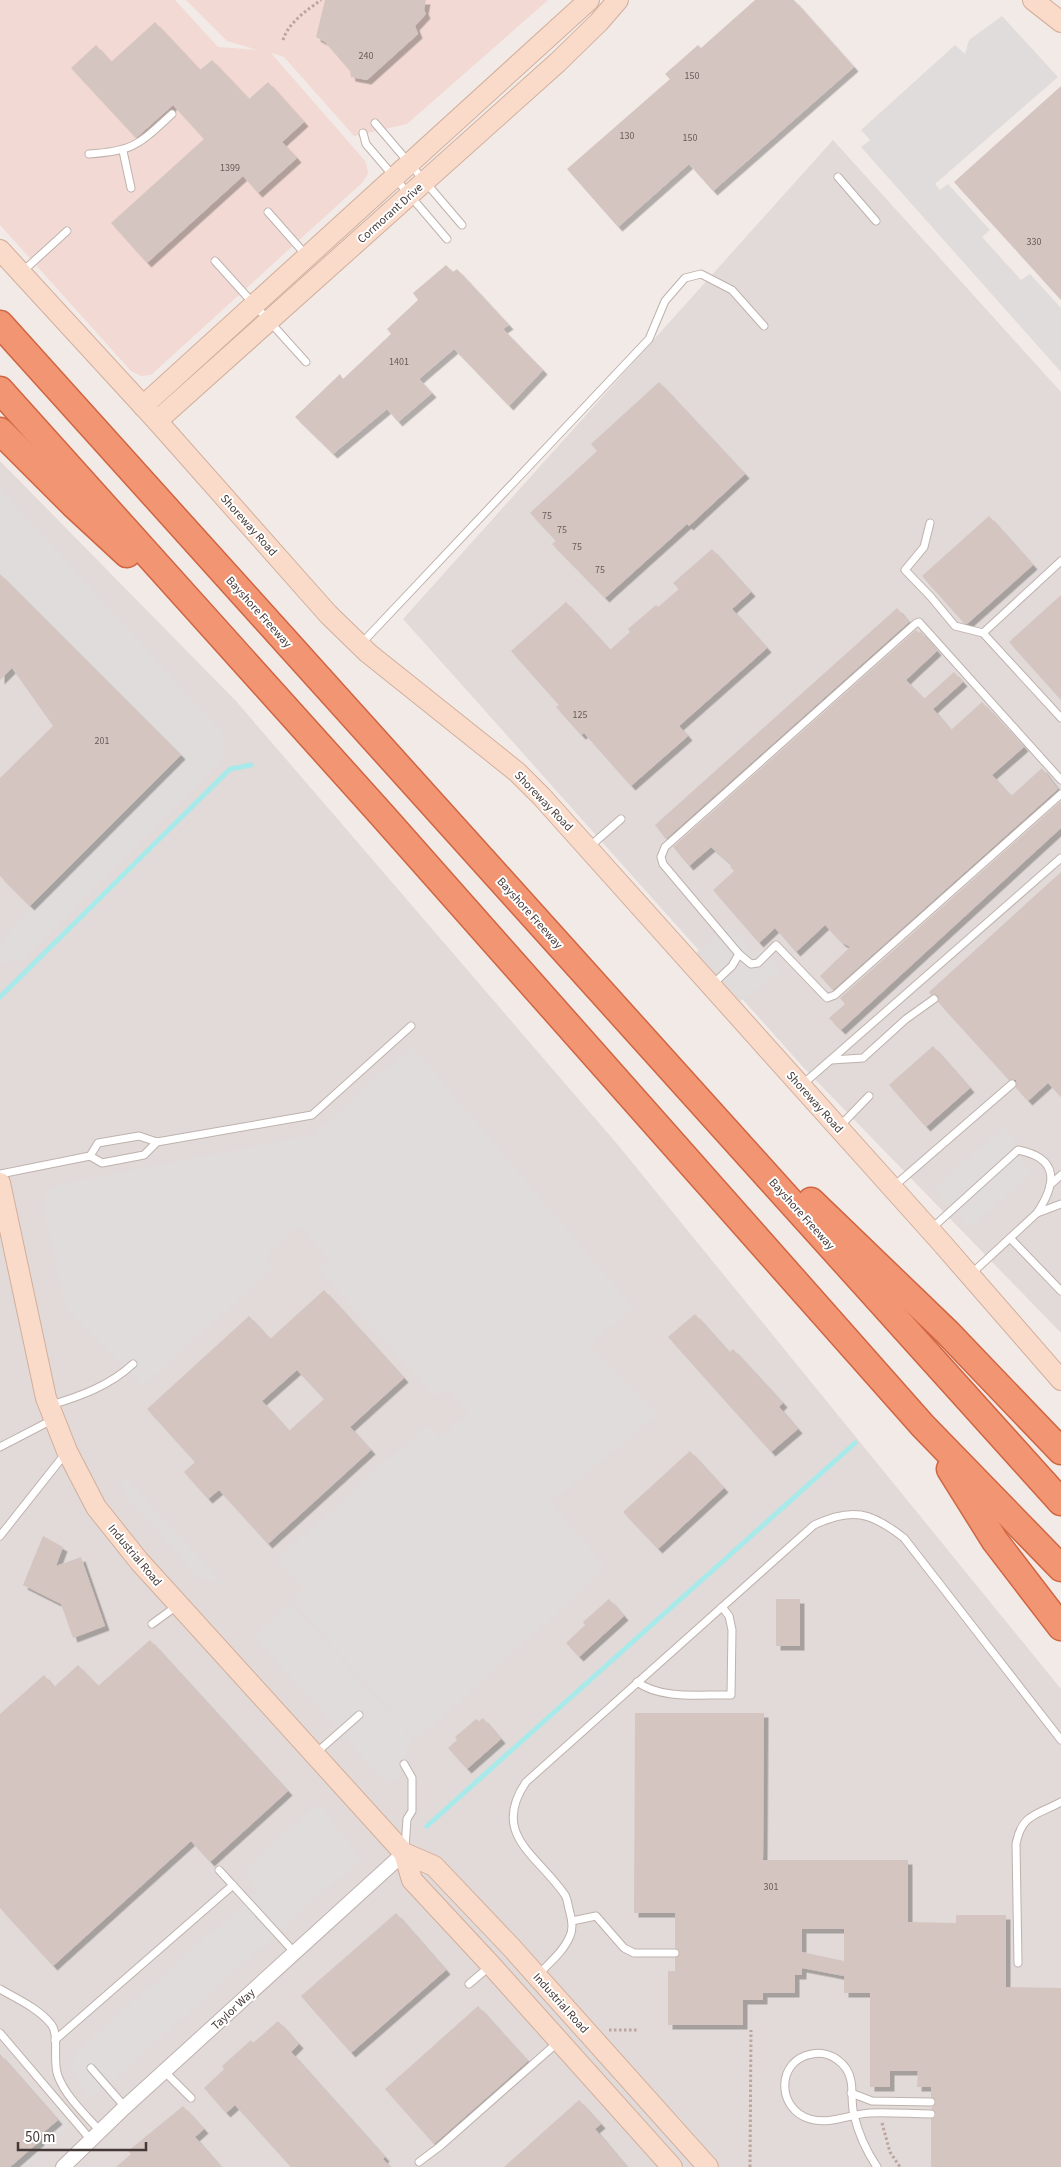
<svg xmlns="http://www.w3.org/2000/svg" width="1061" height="2167" font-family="'Source Sans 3',sans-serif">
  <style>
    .commercial { fill: #f2d9d3 }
    .industrial { fill: #e1dad8 }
    .parking { fill: #e0dcdb }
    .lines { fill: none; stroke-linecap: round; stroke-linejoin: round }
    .stream { stroke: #a8e9ea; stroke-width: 5 }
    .building { fill: #d5c5c0; fill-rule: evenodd; filter: url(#shadow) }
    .lane-casing { stroke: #bfb2ad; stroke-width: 9 }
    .street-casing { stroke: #bfb2ad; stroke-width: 16 }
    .secondary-casing { stroke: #d1ae9c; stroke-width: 22 }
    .highway-casing { stroke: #d06542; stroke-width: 29 }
    .path { stroke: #bda59c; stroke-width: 3; stroke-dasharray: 2.5 2.5; stroke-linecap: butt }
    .lane { stroke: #fff; stroke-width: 7 }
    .street { stroke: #fff; stroke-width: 14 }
    .secondary { stroke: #fadbc9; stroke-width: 20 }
    .highway { stroke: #f29572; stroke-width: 26 }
    .labels { text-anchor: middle; stroke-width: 4; stroke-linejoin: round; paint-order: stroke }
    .number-label { font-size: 10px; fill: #685c58 }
    .street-label { font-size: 12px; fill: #443936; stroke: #fff }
  </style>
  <defs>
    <filter id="shadow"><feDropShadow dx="4.5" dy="4.5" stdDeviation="0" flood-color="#0004"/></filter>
  </defs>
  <rect width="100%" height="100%" fill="#f2eae7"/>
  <polygon class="commercial" points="0,0 175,0 218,47 258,50 227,41 186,0 548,0 407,124 354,136 284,57 271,53 366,162 368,173 363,182 151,375 141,376 131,371 0,225"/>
  <g class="industrial">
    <polygon points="833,140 1061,392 1061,1333 804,1068 403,619"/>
    <polygon points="0,461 236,701 618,1145 1061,1689 1061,2167 0,2167"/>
  </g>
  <g class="parking">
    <polygon points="1002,16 1058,77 935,184 940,190 948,184 990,230 982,237 1021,280 1030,274 1061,308 1061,372 861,147 870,140 861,130 955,45 965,54 969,40"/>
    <polygon points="0,488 223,733 224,759 23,960 1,964 0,944 30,906 181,755 0,574"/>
    <polygon points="729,924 752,953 761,948 782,971 740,1001 696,953"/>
    <polygon points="412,1046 633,1307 590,1344 658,1415 551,1502 606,1568 417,1740 292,1600 303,1589 276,1560 426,1425 439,1438 468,1413 446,1388 435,1397 317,1268 328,1258 298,1226 265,1257 274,1268 143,1385 65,1307 43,1205 48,1190 60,1184 312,1135"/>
    <polygon points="1004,1126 1012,1136 1023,1164 1031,1173 970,1228 934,1189"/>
    <polygon points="123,1474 224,1584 197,1577 122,1492"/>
    <polygon points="289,1602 412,1738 400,1776 389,1786 253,1636"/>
    <polygon points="318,1803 361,1858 91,2100 71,2068 76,2052 258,1891 243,1871"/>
    <polygon points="61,2117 70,2126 26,2167 10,2167 40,2141 38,2137"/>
  </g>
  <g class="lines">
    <g class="stream">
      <polyline points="0,997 230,769 251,765"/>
      <polyline points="427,1826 855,1443"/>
    </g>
  </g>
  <g class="building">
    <polygon points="325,0 426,0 424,10 426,14 415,26 418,34 367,80 351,77 350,71 325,42 316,37"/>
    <polygon points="755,0 794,0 854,67 713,191 689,164 618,227 567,169 670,79 665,74 698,45 701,48"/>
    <polygon points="155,22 200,70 212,60 249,99 268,82 304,122 282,142 297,158 258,193 243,176 147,263 111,223 204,139 173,105 136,138 71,68 96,45 111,62"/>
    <polygon points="1061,86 1061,300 954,182"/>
    <polygon points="446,265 453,272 457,269 509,325 503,329 543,370 509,406 454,349 419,379 432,393 398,422 387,409 333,454 295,417 340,374 343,379 391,334 387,329 418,300 413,293"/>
    <polygon points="659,382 745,474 689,526 687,524 605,598 552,544 556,541 530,513 597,451 591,444"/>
    <polygon points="989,516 1033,565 967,624 964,623 922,576"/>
    <polygon points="712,549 751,592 732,609 767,648 679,726 688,736 631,786 584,733 581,735 556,707 559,705 511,651 566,602 610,650 630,632 628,629 656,605 658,607 679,589 673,583"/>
    <polygon points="0,574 181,755 30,906 0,876 0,778 53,726 12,668 0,680"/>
    <polygon points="1061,595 1061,700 1009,642"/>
    <polygon points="897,608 909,622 666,839 665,838 655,825"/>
    <polygon points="916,630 919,633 920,631 937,651 906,680 924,699 954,672 963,682 933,709 951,730 982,702 1024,747 992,775 1011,796 1042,768 1058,789 833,990 820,976 850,947 841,942 825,925 796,952 775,928 759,943 713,890 734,871 730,867 732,865 711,847 689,866 673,847"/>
    <polygon points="1061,801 1061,828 841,1030 829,1018 845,1004 840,998"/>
    <polygon points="1061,872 1061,1097 1048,1083 1028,1101 1016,1088 1016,1080 1009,1080 938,1002 938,996 931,995 929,992"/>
    <polygon points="933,1046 970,1088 926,1127 889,1085"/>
    <path d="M324,1290l80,88 -54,49 21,23 -103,94 -49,-54 -11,9 -24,-27 11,-10 -48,-53 102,-93 21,23zM297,1370l27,29 -35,32 -27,-30z"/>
    <polygon points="695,1314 729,1352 733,1349 783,1403 779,1407 798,1429 771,1452 668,1337"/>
    <polygon points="690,1451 724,1488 658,1549 623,1512"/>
    <polygon points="43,1536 63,1547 56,1566 81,1557 105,1626 73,1638 61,1604 23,1585"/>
    <polygon points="609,1599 624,1616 579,1657 566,1643 585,1625 583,1622"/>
    <rect x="776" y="1599" width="24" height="47"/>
    <polygon points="150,1640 288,1791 210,1862 191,1841 53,1966 0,1908 0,1714 44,1675 54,1687 78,1665 98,1686"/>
    <path d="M635,1713h129l-1,147h145v62l48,1v-8h50v72l55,1v179h-130v-48l4,-2 1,-3 -5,-5 5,-7 -5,-5v-10h-14l1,-16h-28v16h-20v-94h-26v-17l-42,-8v7h-7v18h-32v7h-20v25h-75v-54h7v-13l5,-5 -1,-3 -4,-2v-35h-41zM802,1929h42v32l-42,-9z"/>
    <polygon points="483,1718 501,1739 467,1769 448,1748 457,1740 455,1737 476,1719 479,1721"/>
    <polygon points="396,1913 446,1970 351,2053 301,1996"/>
    <polygon points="478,2006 528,2061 434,2144 385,2089"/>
    <polygon points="278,2021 299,2044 291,2052 385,2157 383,2159 390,2167 291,2167 235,2105 226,2113 204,2088 224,2069 222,2066 251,2040 253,2043"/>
    <polygon points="0,2054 58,2120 38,2137 40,2141 10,2167 0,2167"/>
    <polygon points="579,2100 601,2124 595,2129 627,2167 504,2167"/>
    <polygon points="183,2106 204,2129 195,2137 221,2167 116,2167 131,2154 128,2151"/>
  </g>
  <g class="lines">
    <g class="lane-casing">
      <g id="lane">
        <polyline points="375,123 462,225"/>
        <polyline points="363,133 366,144 447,239"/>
        <polyline points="123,151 131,188"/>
        <path d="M89,154c46,-3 50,-10 83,-40"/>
        <polyline points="838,177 876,221"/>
        <polyline points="268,212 306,255"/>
        <polyline points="215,261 306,362"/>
        <polyline points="21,273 67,231"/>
        <polyline points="930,523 924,547 905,570 931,597 955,626 983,633"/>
        <polyline points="1061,561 983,633 1061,718"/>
        <polyline points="360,645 649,339 665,301 685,278 701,274 732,290 764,326"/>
        <polyline points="1061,780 919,622 915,624 665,847 661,857 663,864 739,954 751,964 758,963 776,945 827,998 835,995 1061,794"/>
        <polyline points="588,848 621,819"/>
        <polyline points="713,984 732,966 739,954"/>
        <polyline points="831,1060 863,1058 906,1019 934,999"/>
        <polyline points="803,1084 1061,858"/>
        <polyline points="840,1126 869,1096"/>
        <polyline points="157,1142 144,1155 102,1163 90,1156 98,1143 139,1136 157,1142 312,1115 411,1026"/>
        <polyline points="0,1174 90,1156"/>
        <polyline points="1050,1185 1061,1175"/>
        <polyline points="893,1187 1012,1084"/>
        <path d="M932,1228l86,-78c41,8 39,33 19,63"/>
        <polyline points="1010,1238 1061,1291"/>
        <polyline points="971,1274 1037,1213 1061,1204"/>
        <path d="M51,1405c30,-9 58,-19 82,-41"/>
        <polyline points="0,1447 52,1420"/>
        <polyline points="0,1536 65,1454"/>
        <polyline points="152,1624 178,1605"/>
        <path d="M637,1682c25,18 65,12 94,13l1,-65 -3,-14 -7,-9"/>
        <polyline points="316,1753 359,1715"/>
        <polyline points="404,1764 412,1778 412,1811 407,1819 405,1848"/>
        <polyline points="219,1870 294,1952"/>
        <polyline points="572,1921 596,1916 624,1948 634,1953 675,1953"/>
        <path d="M1018,1963l-2,-119c6,-31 22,-29 45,-42"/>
        <path d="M539,1974c11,-12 25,-23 31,-38 3,-7 2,-16 0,-23 -2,-6 -2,-13 -5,-18 -27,-40 -75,-60 -39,-113l288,-257c38,-18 57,-13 90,13l157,202"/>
        <polyline points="469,1984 489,1967"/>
        <path d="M0,1989c17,10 38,19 51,35 9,11 1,37 7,52 8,21 27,38 42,55"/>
        <polyline points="0,2033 91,2140"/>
        <polyline points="55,2040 233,1885"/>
        <polyline points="91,2068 125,2107"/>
        <polyline points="165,2072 191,2098"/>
        <polyline points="851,2093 872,2101 931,2102"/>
        <polyline points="419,2162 439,2147 557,2043"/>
        <path d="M877,2167c-10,-15 -19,-35 -23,-52 -3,-11 -1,-23 -3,-34 -3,-18 -22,-31 -39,-27 -36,6 -36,55 -2,65 20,6 40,-5 60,-6 20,-1 41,1 61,1"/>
      </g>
    </g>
    <g class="street-casing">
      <polyline id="street" points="63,2167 125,2107 404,1853"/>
    </g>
    <g class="secondary-casing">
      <g id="secondary">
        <polyline points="1033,0 1061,22"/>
        <polyline points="0,250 157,421 328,614 368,653 517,772 542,797 940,1241 1061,1380"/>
        <polyline points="143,406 589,0"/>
        <polyline points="157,421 558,62 599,22 618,0"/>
        <polyline points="0,1183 46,1398 67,1451 96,1507 139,1561 404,1853 434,1866 511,1947 708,2167"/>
        <polyline points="404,1853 412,1880 491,1965 672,2167"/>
      </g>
    </g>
    <g class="highway-casing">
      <g id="highway">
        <polyline points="0,324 1061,1502"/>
        <polyline points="0,390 382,815 923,1426 1061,1568"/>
        <polyline points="0,431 74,505 127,554"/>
        <polyline points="811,1201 948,1333 1061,1451"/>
        <polyline points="950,1469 995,1541 1061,1627"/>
      </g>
    </g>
    <g class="path">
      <path d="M283,40c5,-17 24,-30 38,-40"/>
      <polyline points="609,2030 637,2030"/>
      <polyline points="882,2123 890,2152 900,2167"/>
      <polyline points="750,2167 751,2030"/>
    </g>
    <use href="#lane" class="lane"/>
    <use href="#street" class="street"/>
    <use href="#secondary" class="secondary"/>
    <use href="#highway" class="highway"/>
  </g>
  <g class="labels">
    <g class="number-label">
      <text x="366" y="59">240</text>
      <text x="692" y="79">150</text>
      <text x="627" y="139">130</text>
      <text x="690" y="141">150</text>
      <text x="230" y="171">1399</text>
      <text x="1034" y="245">330</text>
      <text x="399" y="365">1401</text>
      <text x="547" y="519">75</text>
      <text x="562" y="533">75</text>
      <text x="577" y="550">75</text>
      <text x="600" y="573">75</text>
      <text x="580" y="718">125</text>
      <text x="102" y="744">201</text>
      <text x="771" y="1890">301</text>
    </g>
    <g class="street-label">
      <text transform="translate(390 213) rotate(-42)" y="4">Cormorant Drive</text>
      <text transform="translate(249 525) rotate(48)" y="4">Shoreway Road</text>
      <text transform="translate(259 612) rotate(48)" y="4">Bayshore Freeway</text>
      <text transform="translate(544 801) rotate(46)" y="4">Shoreway Road</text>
      <text transform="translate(530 913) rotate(48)" y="4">Bayshore Freeway</text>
      <text transform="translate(815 1102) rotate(48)" y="4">Shoreway Road</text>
      <text transform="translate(802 1214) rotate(48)" y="4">Bayshore Freeway</text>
      <text transform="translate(135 1555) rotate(50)" y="4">Industrial Road</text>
      <text transform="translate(561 2003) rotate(48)" y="4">Industrial Road</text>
      <text transform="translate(233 2009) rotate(-43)" y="4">Taylor Way</text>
    </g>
  </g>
  <path d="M18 2142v8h128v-8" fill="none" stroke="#443936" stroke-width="2.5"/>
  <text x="25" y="2142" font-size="15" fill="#443936" stroke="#ffffff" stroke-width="4" paint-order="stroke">50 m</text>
</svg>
